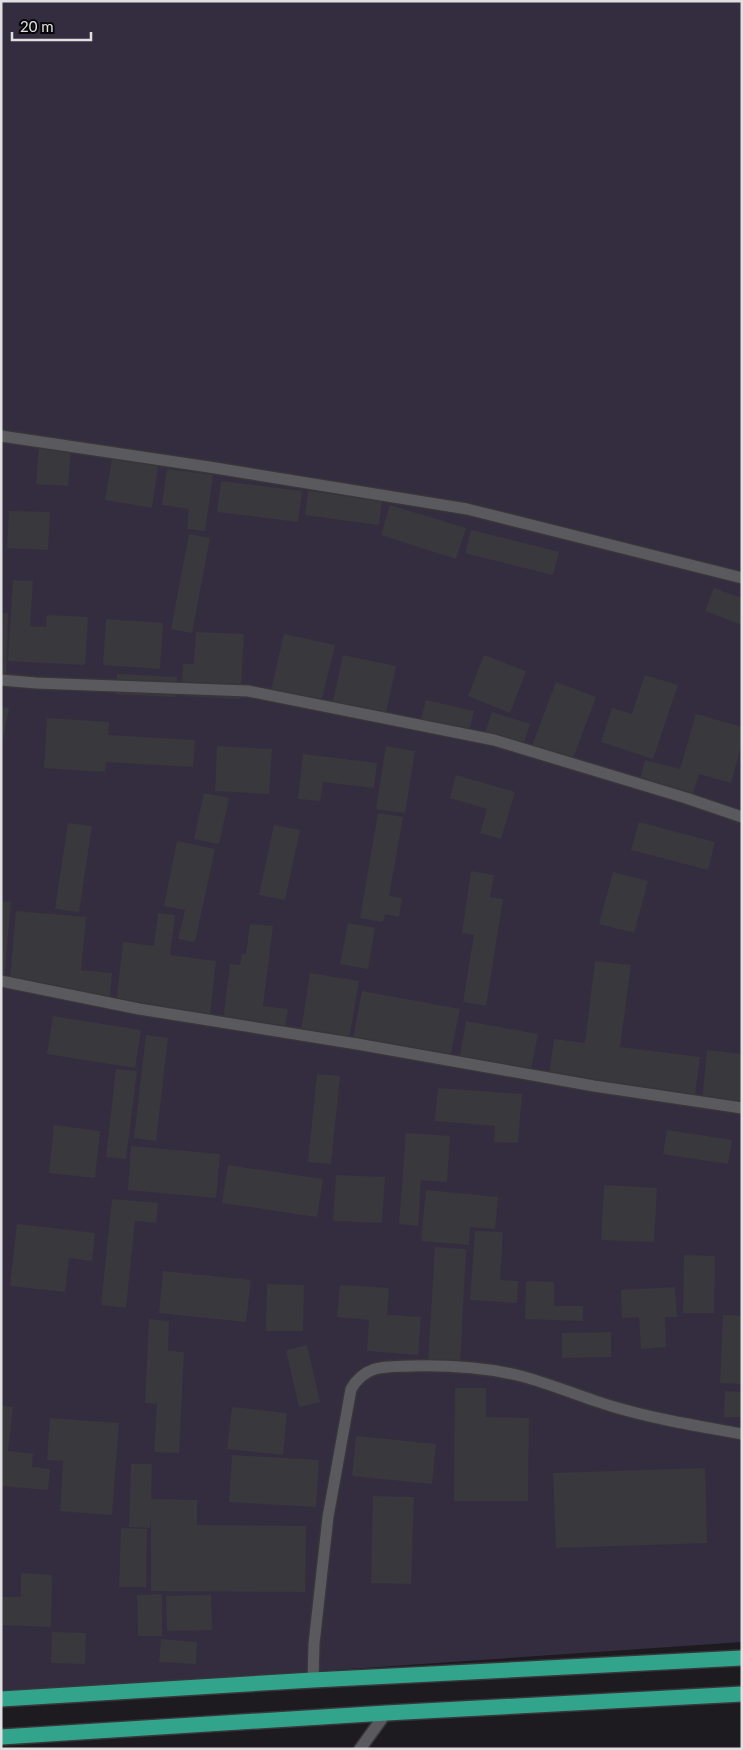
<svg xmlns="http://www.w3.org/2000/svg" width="743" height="1750" font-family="Lato,sans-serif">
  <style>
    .green { fill: #342d40 }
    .building { fill: #39383c }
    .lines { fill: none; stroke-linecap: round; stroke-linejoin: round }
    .lane-casing { stroke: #373639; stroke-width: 14 }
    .highway-casing { stroke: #373639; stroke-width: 18 }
    .lane { stroke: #5a595d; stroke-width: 11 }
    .highway { stroke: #32a48c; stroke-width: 15 }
  </style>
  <rect width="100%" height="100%" fill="#1d1b1f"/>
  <polygon class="green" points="1,1 742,1 742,1642 1,1693"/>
  <g class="building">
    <polygon points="39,448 71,450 68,486 36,484"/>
    <polygon points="112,459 158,466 152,508 105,500"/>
    <polygon points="167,469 213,475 205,531 187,529 189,509 162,505"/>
    <polygon points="221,481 302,491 298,522 217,512"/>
    <polygon points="308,491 382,501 379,525 305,515"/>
    <polygon points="390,505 466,528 456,559 381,535"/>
    <polygon points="9,511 50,512 48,550 7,548"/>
    <polygon points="471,530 559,552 553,575 465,553"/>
    <polygon points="189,534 210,538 192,633 171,629"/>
    <polygon points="13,580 33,581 30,626 46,627 47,615 88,617 85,665 8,661"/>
    <polygon points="714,588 742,598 742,625 705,611"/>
    <polygon points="1,613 8,613 6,678 1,677"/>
    <polygon points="106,619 163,623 160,669 103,665"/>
    <polygon points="196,632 244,634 240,699 181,696 183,664 194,664"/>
    <polygon points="284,634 335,645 319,711 269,699"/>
    <polygon points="343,655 396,666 384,723 331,711"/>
    <polygon points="484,655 526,671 510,713 468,696"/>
    <polygon points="117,674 177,677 176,697 116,694"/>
    <polygon points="645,675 678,685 653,759 601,742 612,708 632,714"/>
    <polygon points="556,682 596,697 569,769 529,754"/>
    <polygon points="426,700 474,711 467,740 419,728"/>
    <polygon points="1,707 9,708 2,744 1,744"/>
    <polygon points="492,712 530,724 520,755 482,743"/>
    <polygon points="696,714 742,727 742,743 731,783 699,774 692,796 639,782 645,760 680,769"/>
    <polygon points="47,718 109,722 108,735 195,740 193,767 106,762 105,772 44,768"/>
    <polygon points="217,746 272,749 269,794 215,791"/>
    <polygon points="386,746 415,751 405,813 376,809"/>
    <polygon points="303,754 377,763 374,788 323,782 320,801 298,799"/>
    <polygon points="456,775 515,792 501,839 480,833 487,809 450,798"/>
    <polygon points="204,793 229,798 219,844 194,839"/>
    <polygon points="378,813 403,817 389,896 402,898 399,917 385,914 383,922 360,918"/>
    <polygon points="639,822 715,842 708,870 631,850"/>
    <polygon points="68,823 92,826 79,912 55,909"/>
    <polygon points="274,825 300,830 285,900 259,895"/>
    <polygon points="177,841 215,849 195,942 178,939 185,910 164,906"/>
    <polygon points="471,871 494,875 490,897 503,899 486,1006 463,1002 474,935 462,933"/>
    <polygon points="613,872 648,881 634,933 599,924"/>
    <polygon points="1,901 11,902 4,980 1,980"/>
    <polygon points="16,911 86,917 81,970 112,973 110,997 9,989"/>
    <polygon points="158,913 175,915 170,955 216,961 210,1016 116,1005 123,942 154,946"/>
    <polygon points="348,923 375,928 368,969 340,964"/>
    <polygon points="250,924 273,926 263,1006 288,1009 285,1029 223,1022 230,964 240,965 242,954 246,954"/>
    <polygon points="595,961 631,965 620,1047 700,1057 695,1095 549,1076 554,1039 585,1043"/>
    <polygon points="310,973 359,981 349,1039 301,1031"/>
    <polygon points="362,991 460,1009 450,1058 353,1039"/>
    <polygon points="53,1016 141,1030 135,1068 47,1054"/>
    <polygon points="466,1021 538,1034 531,1069 460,1056"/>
    <polygon points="146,1035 168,1038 156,1141 134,1138"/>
    <polygon points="707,1050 742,1054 742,1106 702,1103"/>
    <polygon points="116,1069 137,1071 126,1159 106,1157"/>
    <polygon points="317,1074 340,1076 331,1164 308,1162"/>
    <polygon points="438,1088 522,1094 518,1143 494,1142 495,1126 435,1121"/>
    <polygon points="54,1125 100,1131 95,1178 49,1173"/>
    <polygon points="667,1130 732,1140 728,1164 663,1154"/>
    <polygon points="406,1133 450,1136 447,1182 421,1180 418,1226 399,1224"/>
    <polygon points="131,1146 220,1154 216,1198 128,1190"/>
    <polygon points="228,1165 323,1179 317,1217 222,1203"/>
    <polygon points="336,1175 385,1177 382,1223 333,1221"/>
    <polygon points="604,1185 657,1188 654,1242 601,1240"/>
    <polygon points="426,1190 498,1197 495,1229 470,1227 469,1245 421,1241"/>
    <polygon points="112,1199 158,1203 156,1223 135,1221 126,1308 101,1305"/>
    <polygon points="17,1224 95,1233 92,1261 69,1258 65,1292 10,1286"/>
    <polygon points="475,1231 503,1232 500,1280 518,1281 517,1303 470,1300"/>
    <polygon points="435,1247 466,1249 460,1364 428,1362"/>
    <polygon points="684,1255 715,1256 714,1313 683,1313"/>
    <polygon points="163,1271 251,1280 246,1322 159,1313"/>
    <polygon points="526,1281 554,1282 554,1306 583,1306 583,1321 525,1319"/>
    <polygon points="267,1284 304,1285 303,1331 266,1331"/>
    <polygon points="340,1285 389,1288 387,1315 421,1317 418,1355 367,1351 369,1320 337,1317"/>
    <polygon points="675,1287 677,1317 665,1317 666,1347 641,1349 639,1317 622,1318 621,1290"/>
    <polygon points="723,1315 742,1316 742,1384 720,1383"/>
    <polygon points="149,1319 169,1321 168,1351 184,1352 179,1453 154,1452 157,1404 145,1403"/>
    <polygon points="611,1332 611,1357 562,1358 562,1333"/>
    <polygon points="307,1345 320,1402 299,1407 286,1350"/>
    <polygon points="455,1388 486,1388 486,1417 529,1418 528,1501 454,1501"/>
    <polygon points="725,1391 742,1392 742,1417 724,1417"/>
    <polygon points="1,1406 13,1407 8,1451 33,1454 32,1467 50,1469 48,1490 1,1486"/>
    <polygon points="232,1407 287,1413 283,1455 227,1449"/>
    <polygon points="50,1418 119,1423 112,1515 60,1511 63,1461 47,1460"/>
    <polygon points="356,1436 436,1444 432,1484 352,1476"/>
    <polygon points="232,1455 319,1460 316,1507 229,1502"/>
    <polygon points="131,1464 152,1464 151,1499 197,1500 197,1525 306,1526 305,1592 151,1591 151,1517 150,1528 129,1527"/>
    <polygon points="705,1468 707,1543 556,1548 553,1473"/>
    <polygon points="373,1496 414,1497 411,1584 371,1583"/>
    <polygon points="121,1528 147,1529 146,1587 119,1587"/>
    <polygon points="21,1573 52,1575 51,1627 1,1625 1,1597 21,1597"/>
    <polygon points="162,1594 162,1636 138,1636 137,1595"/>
    <polygon points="211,1595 212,1630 167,1631 166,1596"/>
    <polygon points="52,1632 86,1633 85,1664 51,1663"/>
    <polygon points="161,1639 197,1642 196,1664 159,1662"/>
  </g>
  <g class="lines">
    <g class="lane-casing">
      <g id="lane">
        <polyline points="1,436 209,467 467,509 742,578"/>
        <polyline points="1,680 36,683 248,691 494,740 686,798 742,817"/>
        <polyline points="1,981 139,1009 357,1044 594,1086 742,1108"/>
        <path d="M313,1680l1,-36 14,-127 23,-128c15,-25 34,-22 60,-23 37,-1 73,1 110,10 30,8 60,21 90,30 43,13 87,20 131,28"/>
        <polyline points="360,1749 386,1713"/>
      </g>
    </g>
    <g class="highway-casing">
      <g id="highway">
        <polyline points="1,1699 313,1680 742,1658"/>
        <polyline points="1,1737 386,1713 742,1694"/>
      </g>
    </g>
    <use href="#lane" class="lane"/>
    <use href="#highway" class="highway"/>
  </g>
  <rect width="743" height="1750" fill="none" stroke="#e0dfe2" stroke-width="5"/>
  <path d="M12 32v8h79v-8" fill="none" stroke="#e0dfe2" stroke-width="2.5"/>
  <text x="20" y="32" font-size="15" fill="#e0dfe2" stroke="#070608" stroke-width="4" paint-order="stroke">20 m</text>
</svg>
